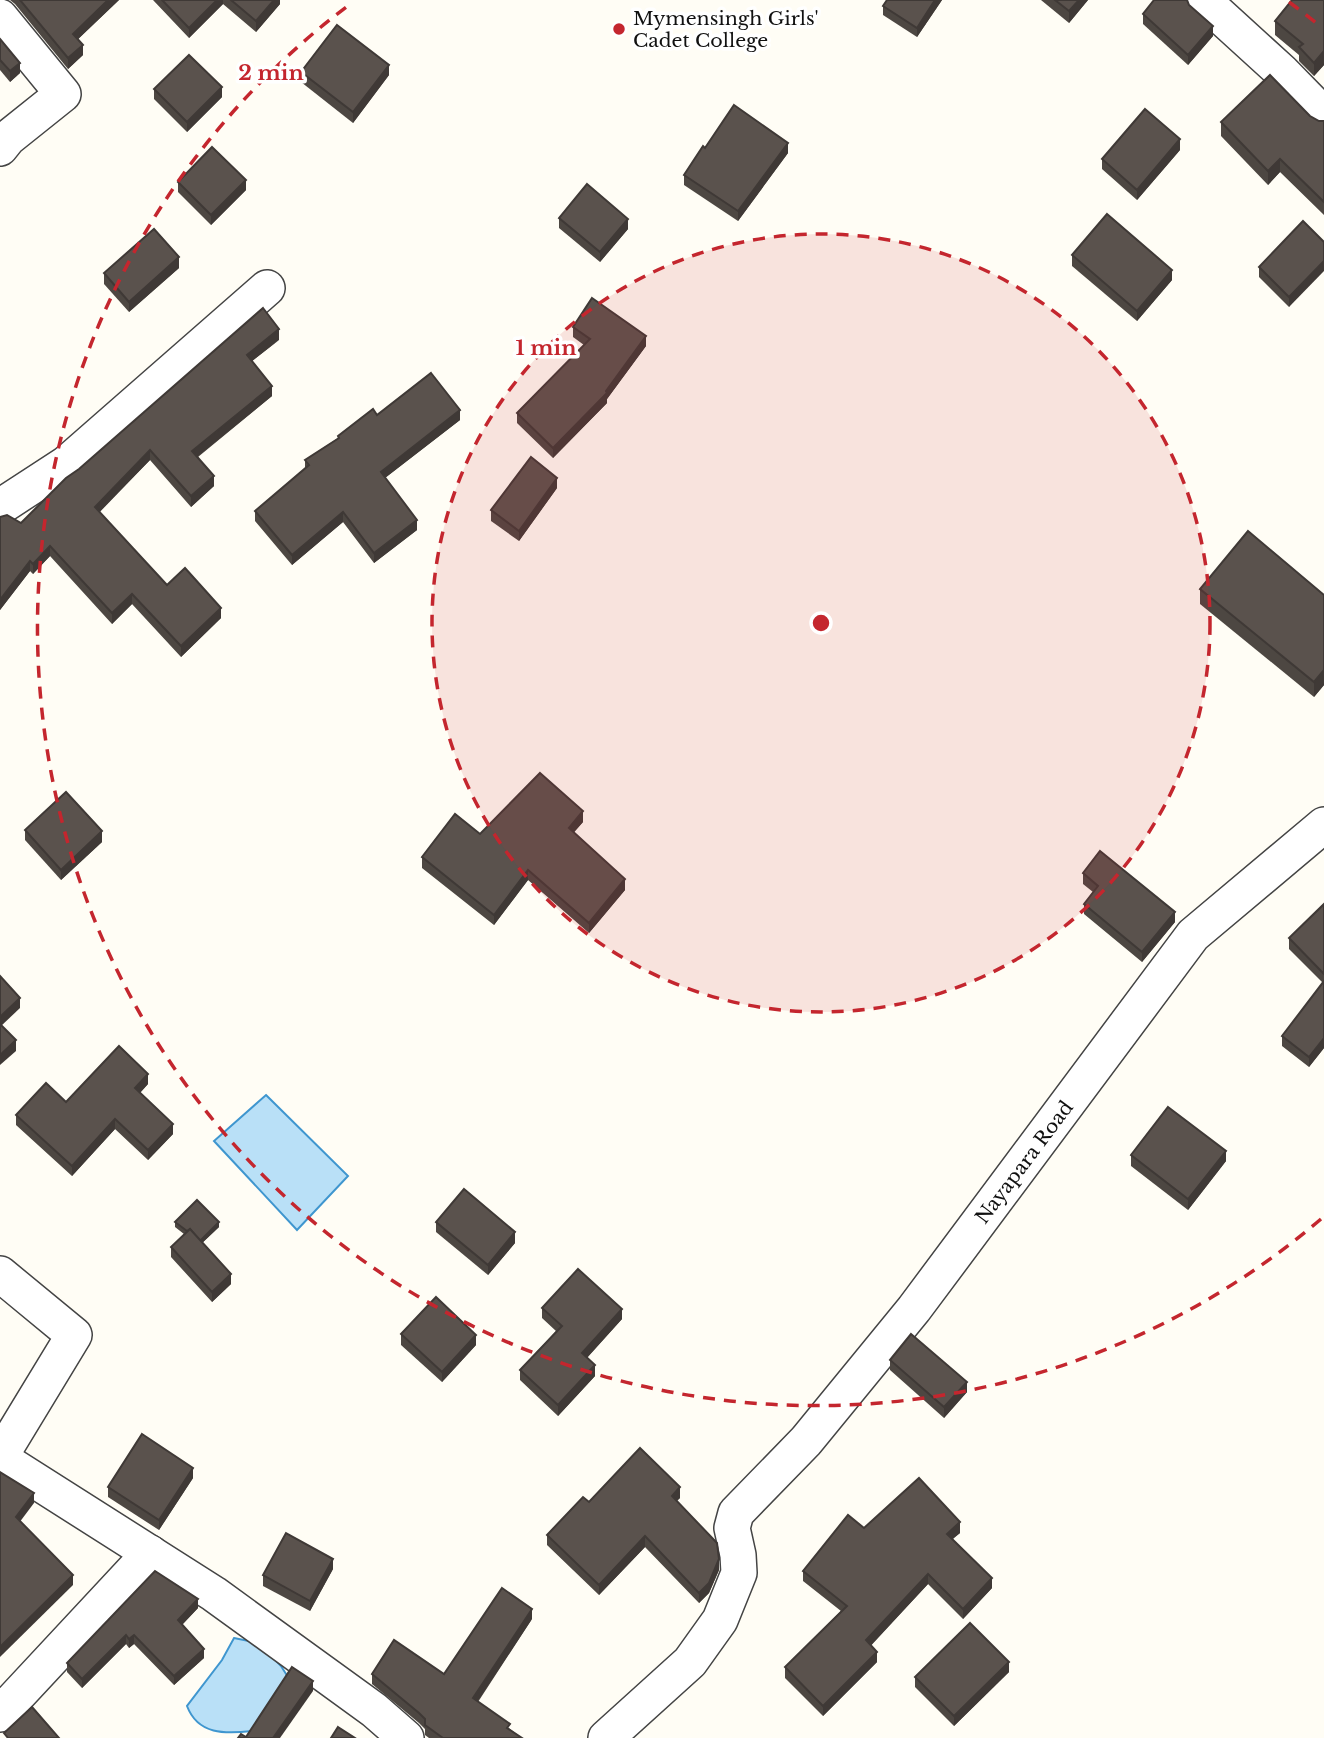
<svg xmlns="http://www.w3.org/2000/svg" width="1324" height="1738" font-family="'Libre Baskerville',serif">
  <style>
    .water { fill: #b9e0f7; stroke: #3f96cf; stroke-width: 2 }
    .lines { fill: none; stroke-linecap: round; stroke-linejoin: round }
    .minor-casing { stroke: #444; stroke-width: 38 }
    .minor { stroke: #fff; stroke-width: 35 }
    .wall { fill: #4d4742 }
    .shaded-wall { fill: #3f3936 }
    .building { fill: #5a524d; stroke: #3f3936; stroke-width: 2 }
    .ring { fill: none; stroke: #c4262e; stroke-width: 3.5; stroke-dasharray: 12 9 }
    .poi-dot { fill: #c4262e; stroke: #fff; stroke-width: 2.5 }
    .labels { text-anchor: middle; stroke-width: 7; stroke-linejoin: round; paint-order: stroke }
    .poi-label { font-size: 19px; fill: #111; stroke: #fff; text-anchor: start }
    .street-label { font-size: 19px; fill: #111; stroke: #fff }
    .centre { fill: #c4262e; stroke: #fff; stroke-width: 3.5 }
    .ring-label { font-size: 21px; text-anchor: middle; font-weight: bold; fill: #c4262e; stroke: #fff; stroke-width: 7; stroke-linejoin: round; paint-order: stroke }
  </style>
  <rect width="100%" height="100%" fill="#fffdf5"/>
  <g class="water">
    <polygon points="266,1095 348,1176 297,1230 214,1141"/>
    <path d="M234,1638l25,5 22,23 12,19 -41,46c-27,3 -54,4 -65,-25l35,-46z"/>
  </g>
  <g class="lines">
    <g class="minor-casing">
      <g id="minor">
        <polyline points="1203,0 1282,72 1324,115"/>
        <polyline points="0,17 63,94 8,138 0,148"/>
        <polyline points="0,507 66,464 267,288"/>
        <polyline points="0,1274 74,1335 0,1457"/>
        <polyline points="0,1458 214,1594 374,1710 406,1738"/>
        <polyline points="0,1714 150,1553"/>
        <polyline points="606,1738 690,1662 720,1620 739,1573 738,1555 732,1528 736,1513 806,1441 914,1309 1193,935 1324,825"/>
      </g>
    </g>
    <use href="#minor" class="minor"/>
  </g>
  <g class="wall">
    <polygon points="10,0 119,0 78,39 83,55 68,69 15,4"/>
    <polygon points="153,0 280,0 280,4 256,32 223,4 189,38"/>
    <polygon points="887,0 942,0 917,37 883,15 883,6"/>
    <polygon points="1041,0 1088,0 1069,23"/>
    <polygon points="1324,0 1324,65 1314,76 1299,61 1299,55 1275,35 1275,21"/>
    <polygon points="1189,5 1213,36 1188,65 1143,24 1143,14"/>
    <polygon points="0,39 20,73 10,82 0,70"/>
    <polygon points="301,72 389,75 353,123 301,82"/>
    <polygon points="154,89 222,97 187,132 154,99"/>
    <polygon points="1310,116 1319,121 1324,121 1324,215 1280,172 1268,185 1221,136 1221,122"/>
    <polygon points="705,148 788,153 738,221 684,185 684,175"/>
    <polygon points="1180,150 1137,200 1102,169 1102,159"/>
    <polygon points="178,182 246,190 211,225 178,192"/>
    <polygon points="559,218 628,229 600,262 559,228"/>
    <polygon points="1324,242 1289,307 1259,277 1259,267"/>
    <polygon points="1072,255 1172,280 1137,321 1072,266"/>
    <polygon points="179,268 129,312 104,284 104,273"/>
    <polygon points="573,327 646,346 607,399 607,403 553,458 517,423 517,413 584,345 573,337"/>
    <polygon points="279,340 252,361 272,396 198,457 214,486 191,507 150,460 99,512 167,585 221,618 181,657 132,604 112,624 50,556 33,574 30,571 0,610 0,517 21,523"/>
    <polygon points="377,415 460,420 385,478 417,530 374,563 343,522 292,565 255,521 255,511 305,469 305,460 338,438 338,436"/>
    <polygon points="557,488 519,541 491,521 491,510"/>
    <polygon points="1200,589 1324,595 1324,685 1314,697 1200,604"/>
    <polygon points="583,822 574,832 625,890 589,933 528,880 494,925 422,868 422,857 480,834"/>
    <polygon points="25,830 102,842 61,880 25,840"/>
    <polygon points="1083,873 1175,922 1142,962 1084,914 1084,904 1093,892 1083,884"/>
    <polygon points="1324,904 1324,1048 1309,1067 1282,1046 1282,1036 1323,983 1289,949 1289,938"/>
    <polygon points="148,1084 140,1093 173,1134 148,1160 115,1129 72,1176 16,1125 16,1115 66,1102"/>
    <polygon points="1131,1155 1226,1161 1188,1210 1131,1166"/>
    <polygon points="175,1222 219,1227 202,1243 231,1284 212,1302 171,1257 171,1247 184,1234 175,1227"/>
    <polygon points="436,1222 515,1243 488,1275 436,1232"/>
    <polygon points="542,1308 622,1319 587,1358 595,1376 558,1416 520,1380 520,1370 556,1331 542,1318"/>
    <polygon points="401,1334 476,1345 442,1382 401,1345"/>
    <polygon points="890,1360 967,1392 944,1418 890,1370"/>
    <polygon points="193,1478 159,1530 108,1497 108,1487"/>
    <polygon points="680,1498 676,1501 719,1570 709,1593 699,1603 645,1547 599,1595 547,1545 547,1535 589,1502"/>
    <polygon points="864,1528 960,1533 952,1539 992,1588 963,1619 928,1584 871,1645 877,1662 823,1716 785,1678 785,1667 841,1611 803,1581 803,1571"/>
    <polygon points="333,1569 310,1611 263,1586 263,1575"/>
    <polygon points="155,1571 198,1608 182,1625 204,1658 174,1685 134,1644 129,1648 126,1644 82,1688 67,1672 67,1663"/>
    <polygon points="532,1619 478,1702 510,1729 522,1738 429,1738 425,1735 425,1729 419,1723 372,1684 372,1674 444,1674"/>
    <polygon points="1009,1672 954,1726 915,1687 915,1677"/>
  </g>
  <g class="shaded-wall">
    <polygon points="108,0 119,0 73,44 73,34"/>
    <polygon points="217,0 223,0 223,4 189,38 189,28"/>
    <polygon points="274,0 280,0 280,4 256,32 256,21"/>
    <polygon points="935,0 942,0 917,37 917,28"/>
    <polygon points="1079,0 1088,0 1069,23 1069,11"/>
    <polygon points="1213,26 1213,36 1188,65 1188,55"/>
    <polygon points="83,45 83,55 68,69 68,58"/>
    <polygon points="1324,51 1324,65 1314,76 1314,63"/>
    <polygon points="20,63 20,73 10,82 10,71"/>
    <polygon points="389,65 389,75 353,123 353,112"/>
    <polygon points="222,87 222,97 187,132 187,122"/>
    <polygon points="1180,139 1180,150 1137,200 1137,190"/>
    <polygon points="788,143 788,153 738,221 738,211"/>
    <polygon points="1280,159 1280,172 1268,185 1268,171"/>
    <polygon points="246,180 246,190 211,225 211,215"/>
    <polygon points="628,219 628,229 600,262 600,252"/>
    <polygon points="179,257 179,268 129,312 129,302"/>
    <polygon points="1324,261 1324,271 1289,307 1289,297"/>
    <polygon points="1172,270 1172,280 1137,321 1137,311"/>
    <polygon points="279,329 279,340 247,365 247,355"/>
    <polygon points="646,336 646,346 607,399 607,403 553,458 553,448 606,391"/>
    <polygon points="272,386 272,396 192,461 192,451"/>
    <polygon points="460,410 460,420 381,481 381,472"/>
    <polygon points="150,450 150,460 95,517 95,507"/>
    <polygon points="214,476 214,486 191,507 191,496"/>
    <polygon points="557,478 557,488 519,541 519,531"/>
    <polygon points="343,512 343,522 292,565 292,555"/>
    <polygon points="417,520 417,530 374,563 374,553"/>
    <polygon points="50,546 50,556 33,574 33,564"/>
    <polygon points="30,561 30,571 0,610 0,600"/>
    <polygon points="132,594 132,604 112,624 112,613"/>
    <polygon points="221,608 221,618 181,657 181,646"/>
    <polygon points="1324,670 1324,685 1314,697 1314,682"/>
    <polygon points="583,811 583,822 569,838 569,828"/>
    <polygon points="102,831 102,842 61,880 61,870"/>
    <polygon points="528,870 528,880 494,925 494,915"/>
    <polygon points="625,879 625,890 589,933 589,923"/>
    <polygon points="1175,912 1175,922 1142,962 1142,952"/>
    <polygon points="20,998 20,1008 0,1027 0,1017"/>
    <polygon points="1324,1038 1324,1048 1309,1067 1309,1057"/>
    <polygon points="16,1040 16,1051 0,1065 0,1055"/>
    <polygon points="148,1074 148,1084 135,1098 135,1088"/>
    <polygon points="115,1119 115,1129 72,1176 72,1166"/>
    <polygon points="173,1124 173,1134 148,1160 148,1150"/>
    <polygon points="1226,1151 1226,1161 1188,1210 1188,1199"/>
    <polygon points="219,1222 219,1227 199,1246 199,1241"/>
    <polygon points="515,1232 515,1243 488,1275 488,1265"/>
    <polygon points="231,1274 231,1284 212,1302 212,1292"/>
    <polygon points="622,1309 622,1319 582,1363 582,1353"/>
    <polygon points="476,1335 476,1345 442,1382 442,1372"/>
    <polygon points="595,1365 595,1376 558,1416 558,1405"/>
    <polygon points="967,1382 967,1392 944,1418 944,1407"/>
    <polygon points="193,1468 193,1478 159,1530 159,1520"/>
    <polygon points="680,1487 680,1498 672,1506 672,1496"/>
    <polygon points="34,1493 34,1503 16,1527 16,1517"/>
    <polygon points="960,1522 960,1533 947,1544 947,1534"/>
    <polygon points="645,1536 645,1547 599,1595 599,1585"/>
    <polygon points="333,1559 333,1569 310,1611 310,1601"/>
    <polygon points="719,1559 719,1570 709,1593 699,1603 699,1593"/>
    <polygon points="928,1574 928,1584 866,1651 866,1640"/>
    <polygon points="73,1575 73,1585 0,1657 0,1647"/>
    <polygon points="992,1578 992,1588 963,1619 963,1609"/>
    <polygon points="198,1599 198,1608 178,1629 178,1620"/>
    <polygon points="532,1609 532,1619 473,1708 473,1698"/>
    <polygon points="126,1635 126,1644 82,1688 82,1679"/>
    <polygon points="134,1635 134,1644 129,1648 129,1639"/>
    <polygon points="204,1649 204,1658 174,1685 174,1676"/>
    <polygon points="877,1652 877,1662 823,1716 823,1706"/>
    <polygon points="1009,1662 1009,1672 954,1726 954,1716"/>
    <polygon points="313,1681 313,1691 280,1738 273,1738"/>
  </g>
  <g class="building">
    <polygon points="20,0 108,0 73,34 83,45 68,58"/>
    <polygon points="162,0 217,0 189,28"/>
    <polygon points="231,0 274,0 256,21"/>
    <polygon points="887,0 935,0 917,28 883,6"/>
    <polygon points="1055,0 1079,0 1069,11"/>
    <polygon points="1154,0 1187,0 1189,5 1213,26 1188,55 1143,14"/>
    <polygon points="1292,0 1324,0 1324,51 1314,63 1299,47 1303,44 1275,21"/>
    <polygon points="337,25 389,65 353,112 301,72"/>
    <polygon points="0,39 20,63 10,71 0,60"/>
    <polygon points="189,55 222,87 187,122 154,89"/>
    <polygon points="1270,75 1310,116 1319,121 1324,121 1324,202 1280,159 1268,171 1221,122"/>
    <polygon points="734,105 788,143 738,211 684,175 703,146 705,148"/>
    <polygon points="1145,109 1180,139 1137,190 1102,159"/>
    <polygon points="212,147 246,180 211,215 178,182"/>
    <polygon points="587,184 628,219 600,252 559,218"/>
    <polygon points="1107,214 1172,270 1137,311 1072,255"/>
    <polygon points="1303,221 1324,242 1324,261 1289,297 1259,267"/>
    <polygon points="154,229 179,257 129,302 104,273"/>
    <polygon points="592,298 646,336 606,391 607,393 553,448 517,413 590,339 573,327"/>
    <polygon points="263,308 279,329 247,355 272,386 192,451 214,476 191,496 150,450 95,507 167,585 185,568 221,608 181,646 132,594 112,613 50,546 33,564 30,561 0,600 0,517 7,515 21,523 66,478 79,469"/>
    <polygon points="431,373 460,410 381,472 417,520 374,553 343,512 292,555 255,511 309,465 305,460 339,438 338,436 373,409 377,415"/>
    <polygon points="531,457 557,478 519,531 491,510"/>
    <polygon points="1248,531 1324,595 1324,670 1314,682 1200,589"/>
    <polygon points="540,773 583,811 569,828 625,879 589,923 528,870 494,915 422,857 455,814 480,834"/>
    <polygon points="66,792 102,831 61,870 25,830"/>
    <polygon points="1100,851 1175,912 1142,952 1084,904 1098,886 1083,873"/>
    <polygon points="1324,904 1324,974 1289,938"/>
    <polygon points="0,976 20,998 0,1017"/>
    <polygon points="1324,981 1324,1038 1309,1057 1282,1036"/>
    <polygon points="0,1024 16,1040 0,1055"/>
    <polygon points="119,1046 148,1074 135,1088 173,1124 148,1150 115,1119 72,1166 16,1115 46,1083 66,1102"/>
    <polygon points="1168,1107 1226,1151 1188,1199 1131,1155"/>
    <polygon points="464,1189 515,1232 488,1265 436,1222"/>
    <polygon points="197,1200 219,1222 200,1241 190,1229 187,1231 175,1222"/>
    <polygon points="190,1229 231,1274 212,1292 171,1247"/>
    <polygon points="578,1269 622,1309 582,1353 595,1365 558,1405 520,1370 562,1326 542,1308"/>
    <polygon points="436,1297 476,1335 442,1372 401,1334"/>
    <polygon points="911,1334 967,1382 944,1407 890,1360"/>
    <polygon points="142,1434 193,1468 159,1520 108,1487"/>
    <polygon points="640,1448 680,1487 672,1496 717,1543 719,1559 709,1583 699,1593 645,1536 599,1585 547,1535 583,1497 589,1502"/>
    <polygon points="0,1472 34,1493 16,1517 73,1575 0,1647"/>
    <polygon points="919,1478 960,1522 947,1534 992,1578 963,1609 928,1574 866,1640 877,1652 823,1706 785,1667 847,1606 803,1571 848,1515 864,1528"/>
    <polygon points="286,1533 333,1559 310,1601 263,1575"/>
    <polygon points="155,1571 198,1599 178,1620 204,1649 174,1676 134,1635 129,1639 126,1635 82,1679 67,1663"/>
    <polygon points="502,1588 532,1609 473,1698 510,1724 507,1728 522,1738 443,1738 425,1725 425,1719 419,1713 372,1674 394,1640 444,1674"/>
    <polygon points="970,1623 1009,1662 954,1716 915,1677"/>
    <polygon points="292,1667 313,1681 273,1738 238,1738 241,1734 246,1737"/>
    <polygon points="32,1707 59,1738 8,1738 4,1733"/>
    <polygon points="338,1727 355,1738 331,1738"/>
  </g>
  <circle cx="821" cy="623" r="389" fill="#c4262e" fill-opacity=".12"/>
  <g class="ring">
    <circle cx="821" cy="623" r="389"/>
    <path d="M1321 1219A778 778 0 1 1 353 2M1289 2A778 778 0 0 1 1321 27"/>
  </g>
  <circle class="poi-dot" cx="619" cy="29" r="7"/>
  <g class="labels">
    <g class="poi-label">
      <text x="633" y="25">Mymensingh Girls'<tspan x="633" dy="22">Cadet College</tspan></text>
    </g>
    <g class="street-label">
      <text transform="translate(1024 1162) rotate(-53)" y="7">Nayapara Road</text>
    </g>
  </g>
  <circle cx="821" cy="623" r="10" class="centre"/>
  <g class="ring-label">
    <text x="271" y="80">2 min</text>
    <text x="546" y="355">1 min</text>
  </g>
</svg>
